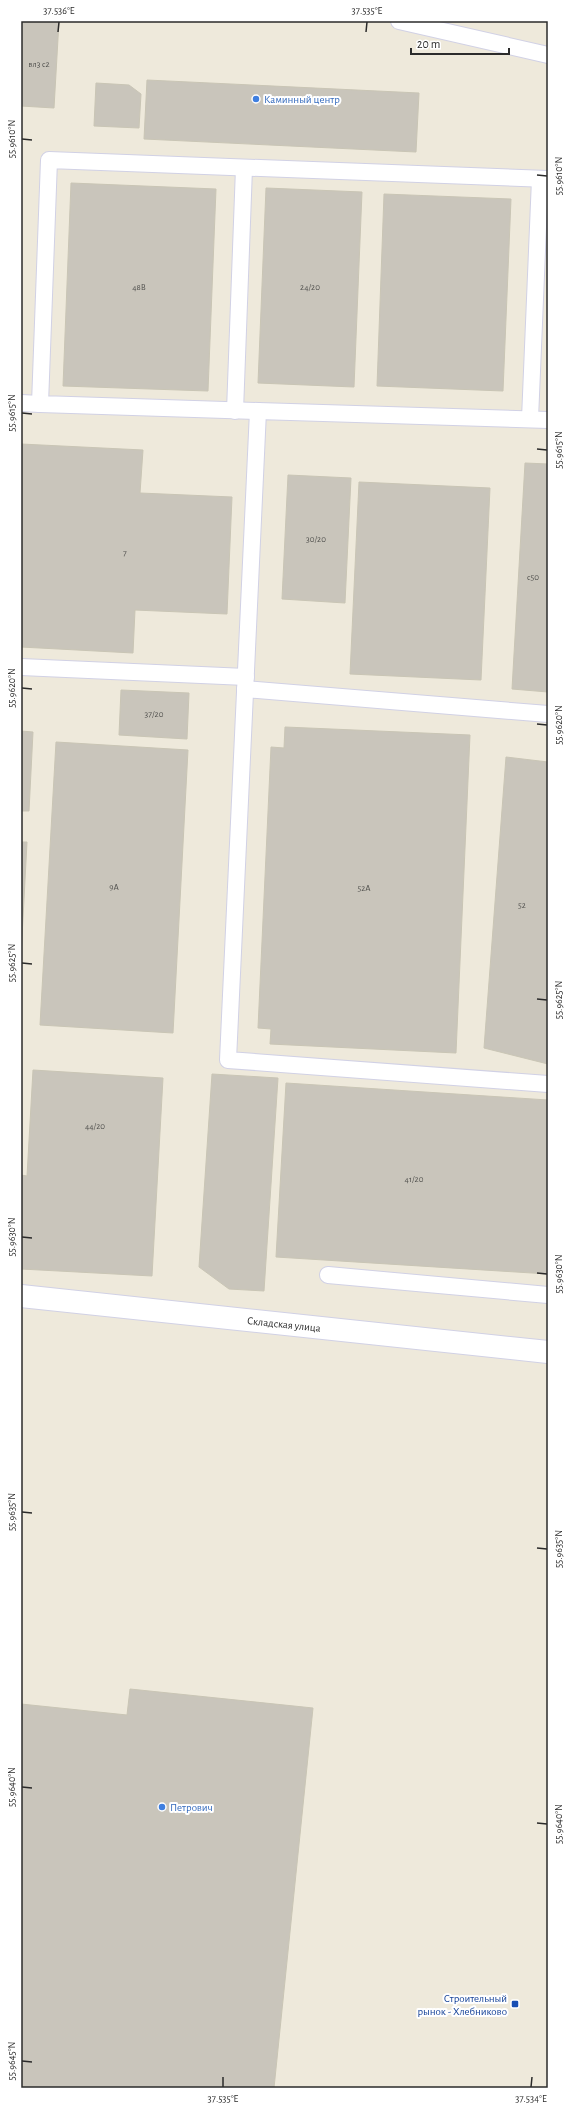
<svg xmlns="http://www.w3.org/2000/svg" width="569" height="2109" font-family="'Alegreya Sans',sans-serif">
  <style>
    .building { fill: #c9c5bb; stroke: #c9c5b5 }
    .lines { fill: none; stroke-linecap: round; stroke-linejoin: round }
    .lane-casing { stroke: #d1d1e5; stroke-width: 18 }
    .street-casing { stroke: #d1d1e5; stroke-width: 24 }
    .lane { stroke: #fff; stroke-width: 16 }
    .street { stroke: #fff; stroke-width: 22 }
    .ticks { fill: none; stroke: #2b2b2b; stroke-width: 1.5 }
    .shop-dot { fill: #3f7fe0; stroke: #fff; stroke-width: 1.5 }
    .transit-dot { fill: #1a4fb4; stroke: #fff; stroke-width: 1.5 }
    .labels { text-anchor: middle; stroke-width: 4; stroke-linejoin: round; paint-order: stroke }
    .number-label { font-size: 9px; fill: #52524f }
    .shop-label { font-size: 11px; fill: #366cbe; stroke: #fff; text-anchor: start }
    .street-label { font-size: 11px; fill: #2b2b2b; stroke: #fff }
    .transit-label { font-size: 11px; fill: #164399; stroke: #fff; text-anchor: end }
    .neatline { fill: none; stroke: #2b2b2b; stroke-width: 1.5 }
    .ticks-label { font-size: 10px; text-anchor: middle; fill: #2b2b2b }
  </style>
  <rect width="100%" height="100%" fill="#eee9db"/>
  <g class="building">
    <polygon points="21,21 59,21 54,108 21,106"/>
    <polygon points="147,80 419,93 416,152 144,139"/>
    <polygon points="96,83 129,85 141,94 139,128 94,126"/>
    <polygon points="71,183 216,189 208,391 63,386"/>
    <polygon points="266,188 362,192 354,387 258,383"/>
    <polygon points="384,194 511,199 503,391 377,386"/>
    <polygon points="21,444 143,450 140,493 232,497 227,614 135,610 133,653 21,647"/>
    <polygon points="525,463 548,464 548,692 512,689"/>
    <polygon points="288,475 351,478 345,603 282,599"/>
    <polygon points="359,482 490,488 481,680 350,674"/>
    <polygon points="121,690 189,693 187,739 119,735"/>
    <polygon points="285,727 470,735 456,1053 270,1044 271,1029 258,1028 271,747 284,748"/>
    <polygon points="21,731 33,732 29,811 21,811"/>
    <polygon points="56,742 188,750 173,1033 40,1025"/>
    <polygon points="506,757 548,762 548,1064 484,1048"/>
    <polygon points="21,842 27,842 21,956"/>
    <polygon points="33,1070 163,1078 152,1276 21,1269 21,1175 27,1176"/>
    <polygon points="212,1074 278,1078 264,1291 229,1289 199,1267"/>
    <polygon points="286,1083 548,1100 548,1274 276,1257"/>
    <polygon points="130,1689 313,1708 274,2088 21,2088 21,1704 127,1715"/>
  </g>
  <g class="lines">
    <g class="lane-casing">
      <g id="lane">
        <polyline points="399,21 548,55"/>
        <polyline points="21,403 40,404"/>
        <polyline points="235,411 244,168"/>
        <polyline points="258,411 40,404 49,160 548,179"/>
        <polyline points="530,419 540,179"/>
        <polyline points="548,420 258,411 228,1060 548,1084"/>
        <polyline points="21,667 246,677"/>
        <polyline points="245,689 548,714"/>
        <polyline points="328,1275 548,1295"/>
      </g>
    </g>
    <g class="street-casing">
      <polyline id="street" points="21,1296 548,1352"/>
    </g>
    <use href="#lane" class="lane"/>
    <use href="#street" class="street"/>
  </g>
  <path class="ticks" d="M58,32l1,-10M366,32l1,-10M22,139l10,1M537,175l10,1M22,413l10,1M537,449l10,1M22,688l10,1M537,724l10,1M22,963l10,1M537,999l10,1M22,1237l10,1M537,1273l10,1M22,1512l10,1M537,1548l10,1M22,1787l10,1M537,1823l10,1M22,2061l10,1M223,2087v-10M531,2087l1,-10"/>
  <g class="shop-dot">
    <circle cx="256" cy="99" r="4"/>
    <circle cx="162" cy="1807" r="4"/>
  </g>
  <rect class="transit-dot" x="511" y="2000" width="8" height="8" rx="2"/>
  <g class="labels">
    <g class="number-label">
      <text x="39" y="67">вл3 с2</text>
      <text x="139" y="290">48В</text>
      <text x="310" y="290">24/20</text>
      <text x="316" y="542">30/20</text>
      <text x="125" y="556">7</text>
      <text x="533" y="580">с50</text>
      <text x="154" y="717">37/20</text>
      <text x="114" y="890">9А</text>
      <text x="364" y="891">52А</text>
      <text x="522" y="908">52</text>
      <text x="95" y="1129">44/20</text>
      <text x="414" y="1182">41/20</text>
    </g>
    <g class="shop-label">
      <text x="264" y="103">Каминный центр</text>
      <text x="170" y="1811">Петрович</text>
    </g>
    <g class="street-label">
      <text transform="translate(284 1324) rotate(6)" y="4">Складская улица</text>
    </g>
    <g class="transit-label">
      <text x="507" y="2002">Строительный<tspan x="507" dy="13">рынок - Хлебниково</tspan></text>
    </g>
  </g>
  <rect width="569" height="2109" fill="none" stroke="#ffffff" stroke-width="44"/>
  <path d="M411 48v6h98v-6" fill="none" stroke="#2b2b2b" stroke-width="2"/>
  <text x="417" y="48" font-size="12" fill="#2b2b2b" stroke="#ffffff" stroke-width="3" paint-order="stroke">20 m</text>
  <rect x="22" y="22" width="525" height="2065" class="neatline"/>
  <g class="ticks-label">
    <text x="59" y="14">37.536°E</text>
    <text x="367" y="14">37.535°E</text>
    <text transform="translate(11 139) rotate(-90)" y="4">55.9610°N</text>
    <text transform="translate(558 176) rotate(-90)" y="4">55.9610°N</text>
    <text transform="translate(11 413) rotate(-90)" y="4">55.9615°N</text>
    <text transform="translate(558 450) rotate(-90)" y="4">55.9615°N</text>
    <text transform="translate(11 688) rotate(-90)" y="4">55.9620°N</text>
    <text transform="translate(558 725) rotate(-90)" y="4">55.9620°N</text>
    <text transform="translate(11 963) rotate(-90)" y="4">55.9625°N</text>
    <text transform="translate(558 1000) rotate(-90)" y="4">55.9625°N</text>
    <text transform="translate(11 1237) rotate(-90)" y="4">55.9630°N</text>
    <text transform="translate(558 1274) rotate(-90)" y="4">55.9630°N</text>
    <text transform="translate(11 1512) rotate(-90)" y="4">55.9635°N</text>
    <text transform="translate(558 1549) rotate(-90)" y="4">55.9635°N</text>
    <text transform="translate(11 1787) rotate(-90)" y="4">55.9640°N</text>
    <text transform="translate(558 1824) rotate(-90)" y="4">55.9640°N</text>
    <text transform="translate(11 2061) rotate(-90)" y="4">55.9645°N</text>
    <text x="223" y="2102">37.535°E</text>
    <text x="531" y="2102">37.534°E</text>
  </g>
</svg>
